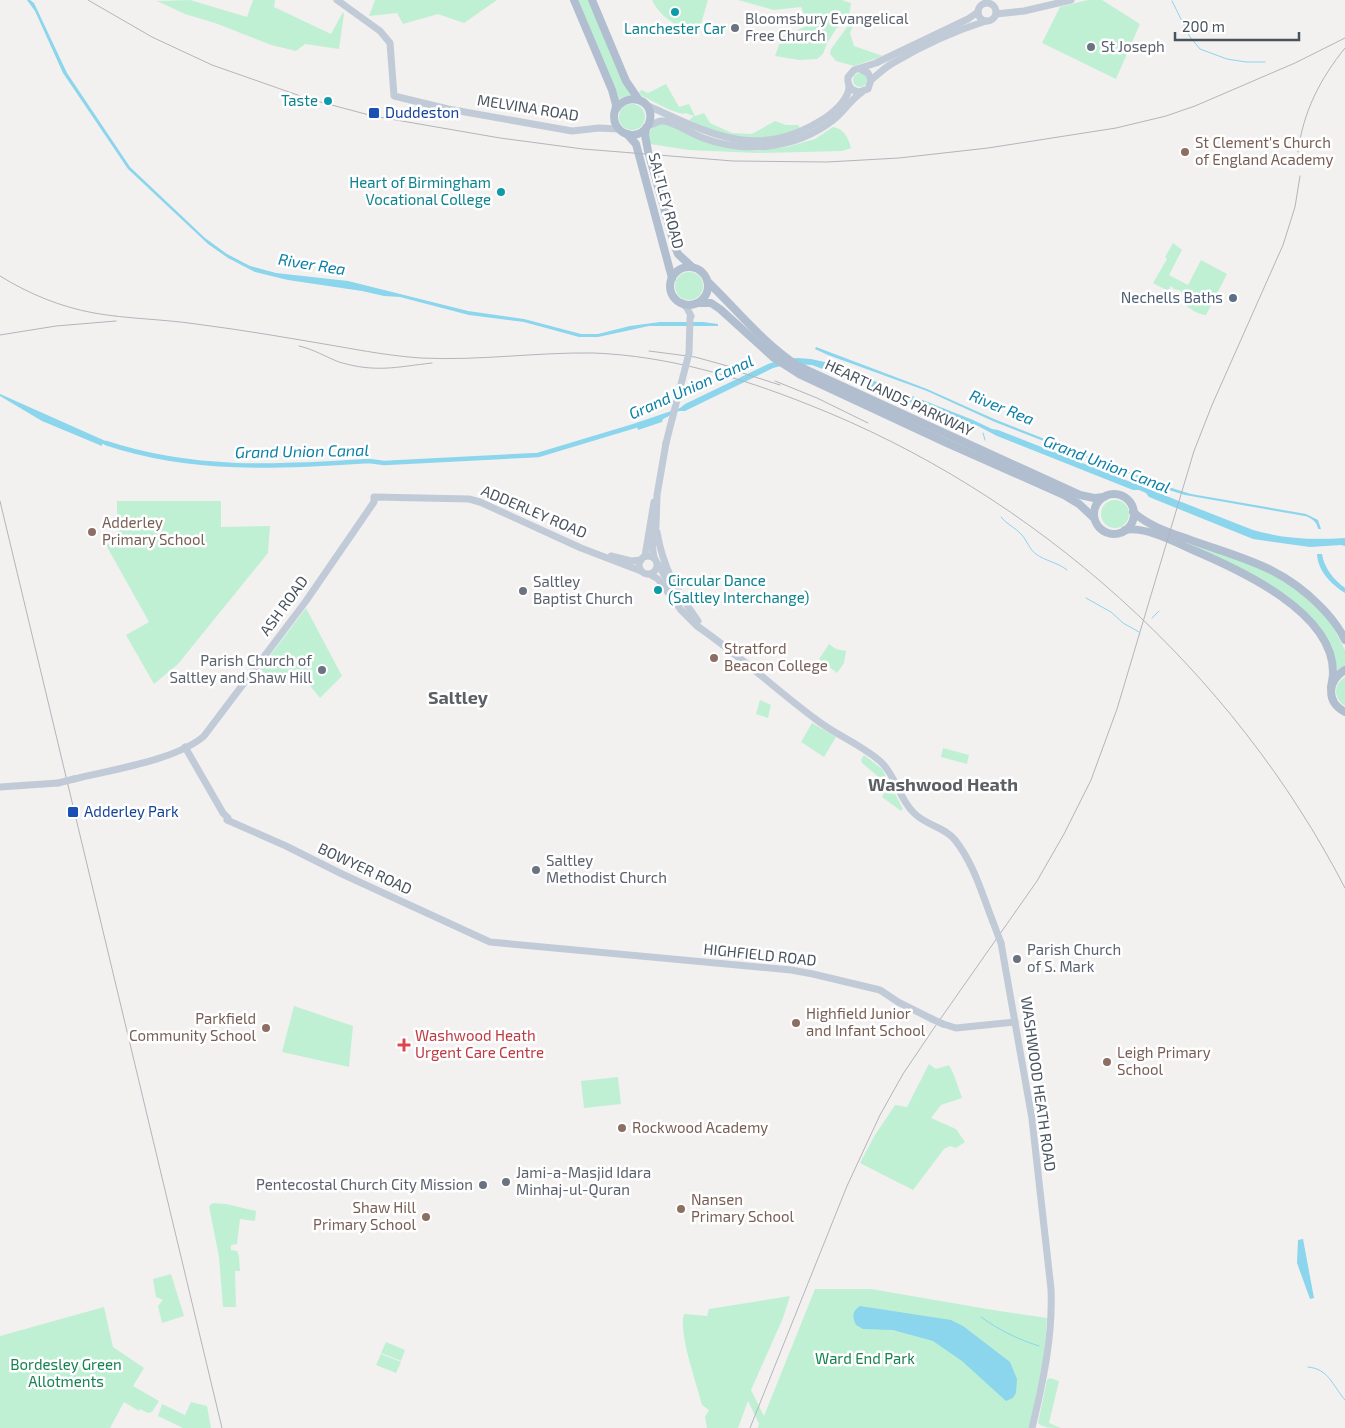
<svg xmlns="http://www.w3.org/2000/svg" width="1345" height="1428" font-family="'Exo 2',sans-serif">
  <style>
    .green { fill: #bff0d4 }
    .water { fill: #8bd5ed }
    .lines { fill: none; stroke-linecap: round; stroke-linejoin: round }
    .stream { stroke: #8bd5ed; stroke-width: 1 }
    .canal { stroke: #8bd5ed; stroke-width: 4.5 }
    .secondary { stroke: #c1cbd7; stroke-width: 7 }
    .primary { stroke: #b0becf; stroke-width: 8 }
    .rail { stroke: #b2b5bb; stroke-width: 1 }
    .secondary-bridge { stroke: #c1cbd7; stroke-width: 7 }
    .culture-dot { fill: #0f9aa8; stroke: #fff; stroke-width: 2 }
    .worship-dot { fill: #6b7280; stroke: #fff; stroke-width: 2 }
    .transit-dot { fill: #1a4fb4; stroke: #fff; stroke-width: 2 }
    .education-dot { fill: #8d6e63; stroke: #fff; stroke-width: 2 }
    .service-dot { fill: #5c6f8a; stroke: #fff; stroke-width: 2 }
    .health-dot { fill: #e0444e; stroke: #fff; stroke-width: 2 }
    .labels { text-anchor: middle; stroke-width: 5; stroke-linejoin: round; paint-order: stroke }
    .worship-label { font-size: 15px; fill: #5b616d; stroke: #fff; text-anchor: start }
    .culture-label { font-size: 15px; fill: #0d838f; stroke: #fff; text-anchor: end }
    .street-label { font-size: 15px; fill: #48535e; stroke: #fff }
    .transit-label { font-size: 15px; fill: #164399; stroke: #fff; text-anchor: start }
    .education-label { font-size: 15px; fill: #785e54; stroke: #fff; text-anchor: start }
    .service-label { font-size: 15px; fill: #4e5e75; stroke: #fff; text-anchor: end }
    .health-label { font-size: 15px; fill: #be3a42; stroke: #fff; text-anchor: start }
    .park-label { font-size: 15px; fill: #168250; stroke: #fff }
    .water-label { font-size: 16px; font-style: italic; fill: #0b80a6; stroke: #fff }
    .quarter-label { font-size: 18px; font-weight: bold; fill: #5c6065; stroke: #fff }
  </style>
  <rect width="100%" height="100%" fill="#f3f0f0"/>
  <g class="green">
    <polygon points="190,0 247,17 253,0 275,0 274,7 331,34 343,12 344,14 339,49 305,44 296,51 271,45 215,23 185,14 157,1"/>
    <polygon points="375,0 497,0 464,23 438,14 403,24 397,13 369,16"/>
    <polygon points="577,0 588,0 631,96 623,97 618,100 618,97"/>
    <path d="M652,0h56l-10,34c-19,-7 -37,-15 -46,-34z"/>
    <polygon points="738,0 842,0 851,3 849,16 836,29 827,43 823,54 817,59 799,60 775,56 782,37 809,25 801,7 774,10"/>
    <polygon points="1088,0 1102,0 1140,24 1116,79 1042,43 1060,7"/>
    <polygon points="853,19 853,25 850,33 854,46 883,56 854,66 836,61 830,54 831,49"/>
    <circle cx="860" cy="80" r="7"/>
    <path d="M666,84l13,23 10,-3 6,12 9,-3 6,10 22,10 20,1 23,-13 11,4h12l2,3c-15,6 -31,12 -46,11 -22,-1 -45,-9 -65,-19l5,-4 -9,-3 -2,1c-14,-3 -28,-12 -41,-18l-3,-4 3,-2 6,3z"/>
    <circle cx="632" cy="117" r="13"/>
    <path d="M659,124h7l62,23 27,4 32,-4 28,-8 18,-12c11,2 15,10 18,21l-9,3 -85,2 -68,-3 -39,-6c-3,-10 -1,-16 9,-20z"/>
    <path d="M1173,243l9,7 -13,25 19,10 13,-25 26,14 -21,41c-7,0 -19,-7 -23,-13l4,-7 -8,-5 -5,-1 -3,-3 -3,5 -15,-8 14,-24 -2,-2z"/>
    <circle cx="689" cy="286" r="14"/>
    <circle cx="1115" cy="514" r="14"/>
    <polygon points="117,501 221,501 221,527 270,526 268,553 178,664 154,684 126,635 149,622 106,545 117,541"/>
    <path d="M1190,543l61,21 25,12 20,12 28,27 9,12 12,23v17l-8,3c-2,-6 -3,-12 -5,-18 -24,-59 -91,-81 -143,-106z"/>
    <polygon points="306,608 342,676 320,698 297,670 281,686 260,669"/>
    <polygon points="829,644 836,649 846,651 844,663 837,673 819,659"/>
    <path d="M1345,677v29c-12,-8 -12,-21 0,-29z"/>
    <polygon points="760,700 771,705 768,718 756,714"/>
    <polygon points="812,723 836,737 824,757 801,742"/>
    <polygon points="943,748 969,755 967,764 941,757"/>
    <polygon points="864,755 882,769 903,809 901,811 882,797 888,785 862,763 861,760"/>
    <polygon points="294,1006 353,1026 349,1067 282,1052"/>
    <polygon points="929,1064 936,1069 949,1065 954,1075 962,1098 941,1105 931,1118 956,1129 965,1142 956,1148 950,1146 944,1149 913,1190 860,1163 875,1135 895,1105 907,1107"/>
    <polygon points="618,1077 621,1104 584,1108 581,1081"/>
    <polygon points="213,1203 226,1204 256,1211 255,1221 240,1219 237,1244 231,1245 231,1250 237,1251 239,1256 240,1271 235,1271 236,1307 223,1307 219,1257 209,1206"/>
    <polygon points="171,1274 184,1316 162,1323 158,1306 163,1300 156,1297 153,1279"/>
    <path d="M815,1289h56l122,21 54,8 -3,39 -15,71h-271l1,-4 -11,-23 -10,27h-31l-2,-11 4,-7 -7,-5c-5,-21 -24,-72 -18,-91l23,2 2,-7 81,-13 -7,22 -32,72 13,26z"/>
    <polygon points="104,1307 113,1347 144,1368 133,1386 159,1401 152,1412 148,1413 140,1409 139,1411 124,1402 110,1428 0,1428 0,1336"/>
    <polygon points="386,1342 405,1350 401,1361 381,1353"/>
    <polygon points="381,1354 401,1362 396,1373 376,1365"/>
    <path d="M1050,1378l9,3 -10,42 12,5c-8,0 -18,0 -23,-5l9,-43z"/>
    <polygon points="191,1402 207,1406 211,1428 183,1428 158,1416 162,1404 185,1415"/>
  </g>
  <g class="water">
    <polygon points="27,0 30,0 34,3 67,73 130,167 205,238 227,254 250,266 276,273 348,281 468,311 524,319 581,334 598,334 630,326 660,322 703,322 718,324 718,326 649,326 598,337 579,337 524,322 469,315 400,297 384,296 362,291 288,280 255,272 228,258 208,244 128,169 63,73 35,11"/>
    <path d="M816,347l111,42 67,30 168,66 29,9 115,20 12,6 3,9h-3c-1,-7 -6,-11 -13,-13l-120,-21 -13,-4 -177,-69 -68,-31 -99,-36 -13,-6z"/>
    <path d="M798,358l13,1 18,4 144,57 19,9 6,1 255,100c31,9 60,10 92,8v8l-4,-1 -31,2 -57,-8 -104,-42 -3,-4 -7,-3h-6l-136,-54 -19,-10 -16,-4 -150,-57 -23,-1 -16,4 -88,43h-6l-16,8 -1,3 -24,8 -2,-7 44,-15 5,-4 83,-40 15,-5z"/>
    <polygon points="0,394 110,443 110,445 102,444 102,446 42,421 0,396"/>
    <path d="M1317,554h5c2,14 12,26 23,34v5c-14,-9 -27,-22 -28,-39z"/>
    <polygon points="1303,1239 1314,1298 1310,1299 1297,1263 1298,1240"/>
    <path d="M860,1306l91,14 12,6 47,36 7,17 -1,14 -3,5 -7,3 -44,-40 -29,-20 -40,-11 -30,-1 -7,-4c-4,-8 -4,-14 4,-19z"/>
  </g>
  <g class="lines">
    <g class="stream">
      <polyline points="1172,1 1190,37 1200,49 1227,59 1246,62 1265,62"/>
      <polyline points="983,433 985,440"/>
      <path d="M1001,517c5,7 15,11 21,18 5,6 8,15 14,19 9,7 21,8 31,16"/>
      <polyline points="1086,598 1111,612 1123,623 1139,632"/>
      <polyline points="1152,618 1159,611"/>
      <path d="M981,1317c18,13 36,22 58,29"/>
      <path d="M1308,1367c21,2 24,18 37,33"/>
    </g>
    <path class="canal" d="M106,443c87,29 173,24 263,18l15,2 154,-8 103,-31"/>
    <g class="secondary">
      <polyline points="337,0 380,31 390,43 394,96 448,109 572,131 599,128 618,129"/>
      <circle cx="987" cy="12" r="9"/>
      <polyline points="996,14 1024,11 1071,0"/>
      <path d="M860,69l8,4 3,7 -3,9 -9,3c-8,-1 -12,-7 -11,-15l6,-7 22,-7 92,-44 10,-7"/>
      <path d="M871,80c8,-6 14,-13 22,-17 29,-17 61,-32 93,-42"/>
      <path d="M646,105c65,29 112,57 179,13 10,-7 25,-20 24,-33"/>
      <path d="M648,126l12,-5h5c13,3 25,12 38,17 43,16 92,11 129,-17 11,-8 18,-21 30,-29"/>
      <polyline points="682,303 687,308 691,316"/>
      <path d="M657,532c6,36 20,60 41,89"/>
      <circle cx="648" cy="565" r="9"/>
      <polyline points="611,556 631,561 641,560"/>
      <polyline points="645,556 654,502"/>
      <path d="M654,557c-2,-9 -2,-21 2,-30l1,-32 9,-52"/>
      <polyline points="658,564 671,587"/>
      <path d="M651,575l7,4 23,31 16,16c41,28 78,63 117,92 21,17 47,26 67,44 15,14 18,37 33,51 11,12 31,14 41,27 19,24 27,54 38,82"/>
      <polyline points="185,747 223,813 228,818 227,820 286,846 342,874 490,942 791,970 813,974 880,990 898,1002 932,1019"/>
      <path d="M74,779c36,-9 103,-19 130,-43l102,-135 68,-99v-5l95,2 11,3 101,46 60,23"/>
      <polyline points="0,787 58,783"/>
      <path d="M1001,943l31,176 19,170c2,47 -8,93 -19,139"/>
      <polyline points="943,1024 956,1028 1015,1022"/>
    </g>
    <g class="primary">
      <path d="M574,0l38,90c1,4 3,10 4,15 0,4 -2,7 -2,11 0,13 12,22 24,18 6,-2 11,-8 12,-14 4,-22 -25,-29 -35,-9"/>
      <polyline points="592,0 626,81 639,100"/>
      <polyline points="646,128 645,135 648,151 675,247 678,254 691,266"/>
      <polyline points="627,134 636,144 672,278"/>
      <circle cx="689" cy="286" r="19"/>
      <path d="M708,282c30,29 55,61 90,84l282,129 14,3 10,-1"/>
      <polyline points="698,303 711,303 720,309 774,358 799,374 947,443 1064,495 1079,504 1094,518"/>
      <circle cx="1114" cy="514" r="20"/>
      <path d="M1133,512c16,14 35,20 55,27 52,19 92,26 132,67 10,10 19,21 25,34"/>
      <path d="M1125,530c20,-4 50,12 68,20 47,20 140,62 140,122 0,5 -1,10 -2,15"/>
      <path d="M1345,670c-18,11 -19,32 0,42"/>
    </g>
    <g class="rail">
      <polyline points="88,0 152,37 212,65 309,99 373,116 500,138 583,149 733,161 827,162 899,158 988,148 1116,128 1166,116 1195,106 1295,63 1345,38"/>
      <path d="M1298,152c5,-40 22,-73 47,-104"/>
      <path d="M0,276c29,18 61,31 94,37 34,6 68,6 102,11 47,6 93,14 140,22 28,5 56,10 85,12 58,3 116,-6 173,-5 74,3 145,24 213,51 228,89 426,267 538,484"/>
      <polyline points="0,335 56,326 116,321"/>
      <path d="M299,346c14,3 27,11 40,16 37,11 57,5 93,1"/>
      <polyline points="649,351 695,357 735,368"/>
      <polyline points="727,368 780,385"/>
      <polyline points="775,381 817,398 868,423"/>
      <polyline points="0,501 222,1428"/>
      <polyline points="750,1428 847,1186 880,1115 903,1074 934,1028 1037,881 1064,834 1091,780 1117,709 1194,451 1212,405 1283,245 1295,207 1300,176"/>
    </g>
    <g class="secondary-bridge">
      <polyline points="666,443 689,353 690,318"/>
      <polyline points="58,783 74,779"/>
      <polyline points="993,922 1001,943"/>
      <polyline points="932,1019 943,1024"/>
    </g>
  </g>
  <g class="culture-dot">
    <circle cx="675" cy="12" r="5"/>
    <circle cx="328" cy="101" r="5"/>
    <circle cx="501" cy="192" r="5"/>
    <circle cx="658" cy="590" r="5"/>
  </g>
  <g class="worship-dot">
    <circle cx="735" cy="28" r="5"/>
    <circle cx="1091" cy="47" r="5"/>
    <circle cx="523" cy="591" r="5"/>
    <circle cx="322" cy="670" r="5"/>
    <circle cx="536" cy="870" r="5"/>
    <circle cx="1017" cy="959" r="5"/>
    <circle cx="506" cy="1182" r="5"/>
    <circle cx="483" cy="1185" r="5"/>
  </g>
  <g class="transit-dot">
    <rect x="368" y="107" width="12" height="12" rx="2.5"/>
    <rect x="67" y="806" width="12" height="12" rx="2.5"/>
  </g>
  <g class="education-dot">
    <circle cx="1185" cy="152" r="5"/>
    <circle cx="92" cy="532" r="5"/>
    <circle cx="714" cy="658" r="5"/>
    <circle cx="796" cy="1023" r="5"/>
    <circle cx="266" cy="1028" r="5"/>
    <circle cx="1107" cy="1062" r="5"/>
    <circle cx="622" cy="1128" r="5"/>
    <circle cx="681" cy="1209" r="5"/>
    <circle cx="426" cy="1217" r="5"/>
  </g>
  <circle class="service-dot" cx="1233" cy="298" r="5"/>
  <path class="health-dot" d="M401.5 1037.5h5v5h5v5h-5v5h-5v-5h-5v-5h5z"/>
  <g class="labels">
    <g class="worship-label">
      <text x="745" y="24">Bloomsbury Evangelical<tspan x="745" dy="17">Free Church</tspan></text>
      <text x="1101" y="52">St Joseph</text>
      <text x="533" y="587">Saltley<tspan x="533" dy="17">Baptist Church</tspan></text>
      <text x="312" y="666" text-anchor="end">Parish Church of<tspan x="312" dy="17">Saltley and Shaw Hill</tspan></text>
      <text x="546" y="866">Saltley<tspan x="546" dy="17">Methodist Church</tspan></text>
      <text x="1027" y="955">Parish Church<tspan x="1027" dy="17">of S. Mark</tspan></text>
      <text x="516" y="1178">Jami-a-Masjid Idara<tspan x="516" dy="17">Minhaj-ul-Quran</tspan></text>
      <text x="473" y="1190" text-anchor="end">Pentecostal Church City Mission</text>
    </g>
    <g class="culture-label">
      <text x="675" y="34" text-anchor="middle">Lanchester Car</text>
      <text x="318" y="106">Taste</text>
      <text x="491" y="188">Heart of Birmingham<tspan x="491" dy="17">Vocational College</tspan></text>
      <text x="668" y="586" text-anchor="start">Circular Dance<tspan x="668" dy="17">(Saltley Interchange)</tspan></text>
    </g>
    <g class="street-label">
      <text transform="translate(528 108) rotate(9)" y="5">MELVINA ROAD</text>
      <text transform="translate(666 201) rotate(75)" y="5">SALTLEY ROAD</text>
      <text transform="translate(899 398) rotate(25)" y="5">HEARTLANDS PARKWAY</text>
      <text transform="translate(534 512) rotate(23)" y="5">ADDERLEY ROAD</text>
      <text transform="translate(284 606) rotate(-54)" y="5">ASH ROAD</text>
      <text transform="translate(365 869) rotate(25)" y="5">BOWYER ROAD</text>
      <text transform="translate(760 955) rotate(6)" y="5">HIGHFIELD ROAD</text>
      <text transform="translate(1038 1084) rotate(82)" y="5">WASHWOOD HEATH ROAD</text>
    </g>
    <g class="transit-label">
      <text x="385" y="118">Duddeston</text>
      <text x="84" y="817">Adderley Park</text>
    </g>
    <g class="education-label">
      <text x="1195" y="148">St Clement's Church<tspan x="1195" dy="17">of England Academy</tspan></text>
      <text x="102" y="528">Adderley<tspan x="102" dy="17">Primary School</tspan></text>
      <text x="724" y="654">Stratford<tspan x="724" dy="17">Beacon College</tspan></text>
      <text x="806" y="1019">Highfield Junior<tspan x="806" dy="17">and Infant School</tspan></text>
      <text x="256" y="1024" text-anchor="end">Parkfield<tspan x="256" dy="17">Community School</tspan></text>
      <text x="1117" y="1058">Leigh Primary<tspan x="1117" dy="17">School</tspan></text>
      <text x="632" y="1133">Rockwood Academy</text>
      <text x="691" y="1205">Nansen<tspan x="691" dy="17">Primary School</tspan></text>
      <text x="416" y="1213" text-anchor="end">Shaw Hill<tspan x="416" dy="17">Primary School</tspan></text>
    </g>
    <g class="service-label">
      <text x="1223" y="303">Nechells Baths</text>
    </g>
    <g class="health-label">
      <text x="415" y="1041">Washwood Heath<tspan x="415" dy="17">Urgent Care Centre</tspan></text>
    </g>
    <g class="park-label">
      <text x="865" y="1364">Ward End Park</text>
      <text x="66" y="1370">Bordesley Green<tspan x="66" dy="17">Allotments</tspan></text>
    </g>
    <g class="water-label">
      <text transform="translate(312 264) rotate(9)" y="6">River Rea</text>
      <text transform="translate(691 387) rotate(-24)" y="6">Grand Union Canal</text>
      <text transform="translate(1002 407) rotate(22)" y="6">River Rea</text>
      <text transform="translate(302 451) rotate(-1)" y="6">Grand Union Canal</text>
      <text transform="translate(1107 464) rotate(21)" y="6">Grand Union Canal</text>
    </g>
    <g class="quarter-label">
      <text x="458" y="704">Saltley</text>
      <text x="943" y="791">Washwood Heath</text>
    </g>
  </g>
  <path d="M1175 32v8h124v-8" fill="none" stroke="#48535e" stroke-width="2.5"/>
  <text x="1182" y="32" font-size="15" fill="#48535e" stroke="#ffffff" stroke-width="4" paint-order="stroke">200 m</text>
</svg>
